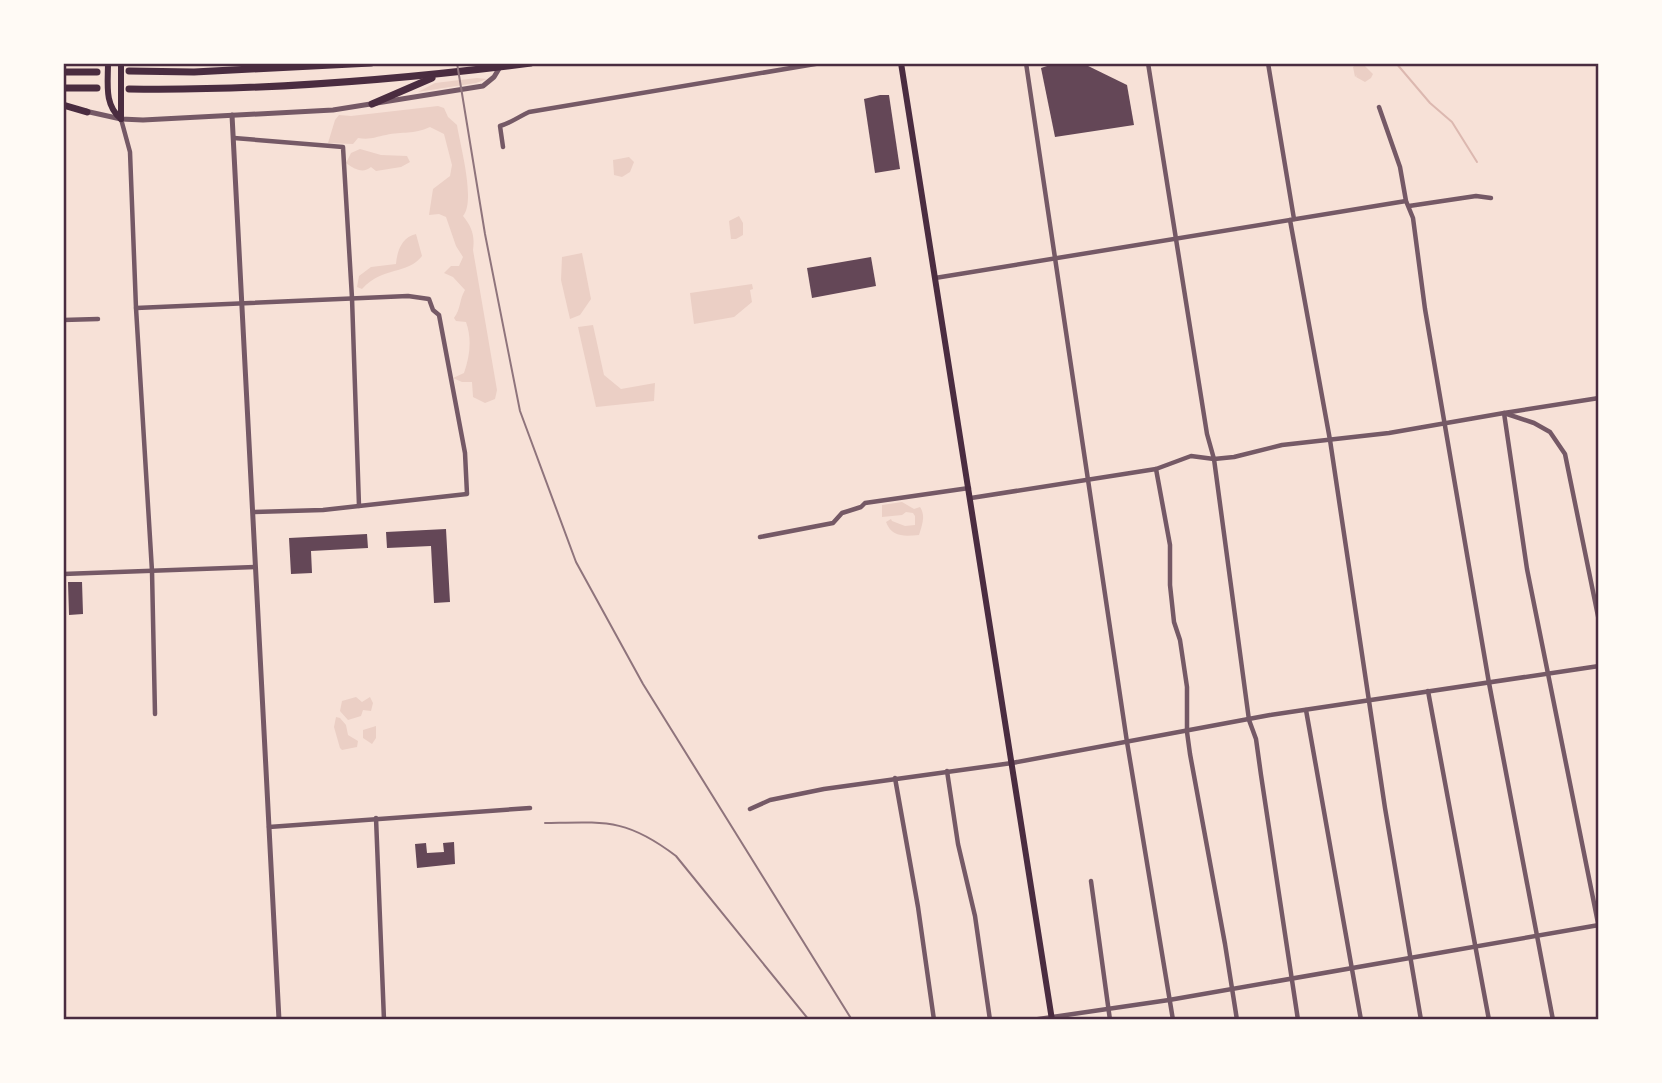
<svg xmlns="http://www.w3.org/2000/svg" width="1662" height="1083" font-family="Inter,sans-serif">
  <style>
    .green { fill: #ebcfc5 }
    .lines { fill: none; stroke-linecap: round; stroke-linejoin: round }
    .stream { stroke: #dcb8b0; stroke-width: 2 }
    .building { fill: #644757 }
    .minor { stroke: #755966; stroke-width: 4.5 }
    .tertiary { stroke: #755966; stroke-width: 5 }
    .secondary { stroke: #4a2c40; stroke-width: 6 }
    .trunk { stroke: #4a2c40; stroke-width: 7 }
    .rail { stroke: #8f747c; stroke-width: 2 }
    .neatline { fill: none; stroke: #4a2c40; stroke-width: 2.5 }
  </style>
  <rect width="100%" height="100%" fill="#f7e1d7"/>
  <g class="green">
    <polygon points="1358,63 1364,65 1373,74 1371,78 1365,82 1356,77 1357,75 1355,77 1353,67"/>
    <polygon points="477,78 487,79 476,83 418,92 435,83"/>
    <path d="M438,106l6,2 4,9 9,8c3,20 19,76 6,91 9,11 12,20 10,34l24,140 -2,9 -10,4 -12,-6 -1,-15h-10l-9,-4 11,-5c6,-17 8,-34 2,-51l-10,-1 -2,-3c7,-9 5,-18 11,-28l-12,-13 -9,-4 7,-7h8l4,-9 -7,-11 -10,-29 -7,-3 -10,1 4,-26 17,-13 2,-11 -8,-31 -14,-7c-17,8 -27,4 -44,8 -11,2 -16,5 -28,3l-5,6 -25,-1 7,-23 4,-5 12,1z"/>
    <path d="M360,149l21,6 26,1 3,6 -9,5 -25,4 -5,-4c-8,7 -17,2 -25,-4l5,-10z"/>
    <polygon points="629,157 634,162 630,172 622,177 614,175 613,160"/>
    <polygon points="739,216 743,223 743,235 736,239 731,239 729,221"/>
    <path d="M416,234l6,22c-15,19 -39,10 -60,33l-5,-2 2,-11 12,-9 25,-3c1,-13 6,-27 20,-30z"/>
    <polygon points="582,253 591,299 580,315 570,319 561,280 562,257"/>
    <polygon points="752,284 753,289 750,290 752,302 734,317 694,324 690,293"/>
    <polygon points="593,325 604,375 621,389 655,383 654,401 596,407 578,327"/>
    <path d="M902,502l12,7 6,-2c6,9 2,18 -1,28 -14,1 -27,3 -33,-13l5,-3 1,2 13,5 10,-1v-9l-2,-3 -7,-1 -4,3 -20,2v-12z"/>
    <polygon points="356,697 362,702 370,697 373,703 371,711 363,710 361,716 348,720 340,711 342,701"/>
    <polygon points="336,717 340,718 346,725 348,735 358,741 357,747 342,750 340,748 334,727"/>
    <polygon points="376,726 376,738 372,744 363,738 363,730"/>
  </g>
  <g class="lines">
    <g class="stream">
      <polyline points="1396,63 1430,103 1452,122 1477,162"/>
      <polyline points="1598,327 1599,328"/>
    </g>
  </g>
  <g class="building">
    <polygon points="1056,63 1082,63 1127,85 1134,125 1055,137 1041,68"/>
    <polygon points="880,95 889,95 900,169 875,173 864,99"/>
    <polygon points="871,257 876,286 812,298 807,268"/>
    <polygon points="446,529 450,602 434,603 431,546 387,548 386,532"/>
    <polygon points="367,534 368,548 311,551 312,573 291,574 289,538"/>
    <polygon points="68,582 82,582 83,614 69,615"/>
    <polygon points="454,842 455,864 417,868 415,844 426,843 427,853 444,852 443,843"/>
  </g>
  <g class="lines">
    <g class="minor">
      <polyline points="1026,63 1127,742 1173,1020"/>
      <polyline points="1148,63 1207,434 1214,459 1249,720 1256,739 1261,775 1298,1020"/>
      <polyline points="1268,63 1294,219"/>
      <polyline points="1379,107 1400,167 1406,201 1413,218 1425,309 1489,683 1553,1020"/>
      <polyline points="121,119 130,152 136,308 152,571 155,714"/>
      <polyline points="234,138 343,147 352,298 359,506"/>
      <path d="M503,147l-3,-21c13,-4 18,-9 29,-14l292,-49"/>
      <polyline points="1409,206 1476,196 1491,198"/>
      <polyline points="1290,220 1330,440 1385,808 1421,1020"/>
      <polyline points="935,278 1406,201"/>
      <polyline points="136,308 408,296 429,299 433,310 439,315 465,453 467,494 323,510 253,512"/>
      <polyline points="63,320 98,319"/>
      <polyline points="1599,398 1504,413 1527,569 1599,928"/>
      <polyline points="1156,469 1170,545 1170,585 1174,622 1180,640 1187,687 1187,732 1190,754 1225,944 1237,1020"/>
      <polyline points="971,498 1156,469 1191,456 1214,459 1234,457 1282,445 1389,433 1504,413 1534,423 1550,432 1565,454 1599,621"/>
      <polyline points="760,537 833,523 842,513 861,507 865,503 969,488"/>
      <polyline points="63,574 255,567"/>
      <polyline points="1428,691 1489,1020"/>
      <polyline points="1306,710 1361,1020"/>
      <polyline points="947,771 958,844 975,916 990,1020"/>
      <polyline points="895,778 918,907 934,1020"/>
      <polyline points="750,809 770,800 824,789 1012,763 1270,715 1599,666"/>
      <polyline points="376,818 384,1020"/>
      <polyline points="269,827 530,808"/>
      <polyline points="1091,881 1110,1020"/>
      <polyline points="1032,1020 1169,1000 1599,925"/>
    </g>
    <g class="tertiary">
      <polyline points="85,111 121,119 143,120 333,110 483,86 494,77 500,67"/>
      <polyline points="232,115 279,1020"/>
    </g>
    <g class="secondary">
      <path d="M108,63c0,21 -4,42 13,56"/>
      <polyline points="121,63 121,119"/>
      <polyline points="901,63 1052,1020"/>
    </g>
    <g class="trunk">
      <polyline points="129,71 194,72 371,63"/>
      <polyline points="63,72 97,72"/>
      <polyline points="63,88 97,88"/>
      <path d="M129,89c135,2 268,-9 402,-26"/>
      <polyline points="372,104 432,78"/>
      <polyline points="63,105 87,112"/>
    </g>
    <g class="rail">
      <polyline points="457,63 485,234 520,411 576,562 643,684 852,1020"/>
      <path d="M545,823c60,-1 81,-5 131,33l133,164"/>
    </g>
  </g>
  <rect width="1662" height="1083" fill="none" stroke="#fffaf5" stroke-width="130"/>
  <rect x="65" y="65" width="1532" height="953" class="neatline"/>
</svg>
